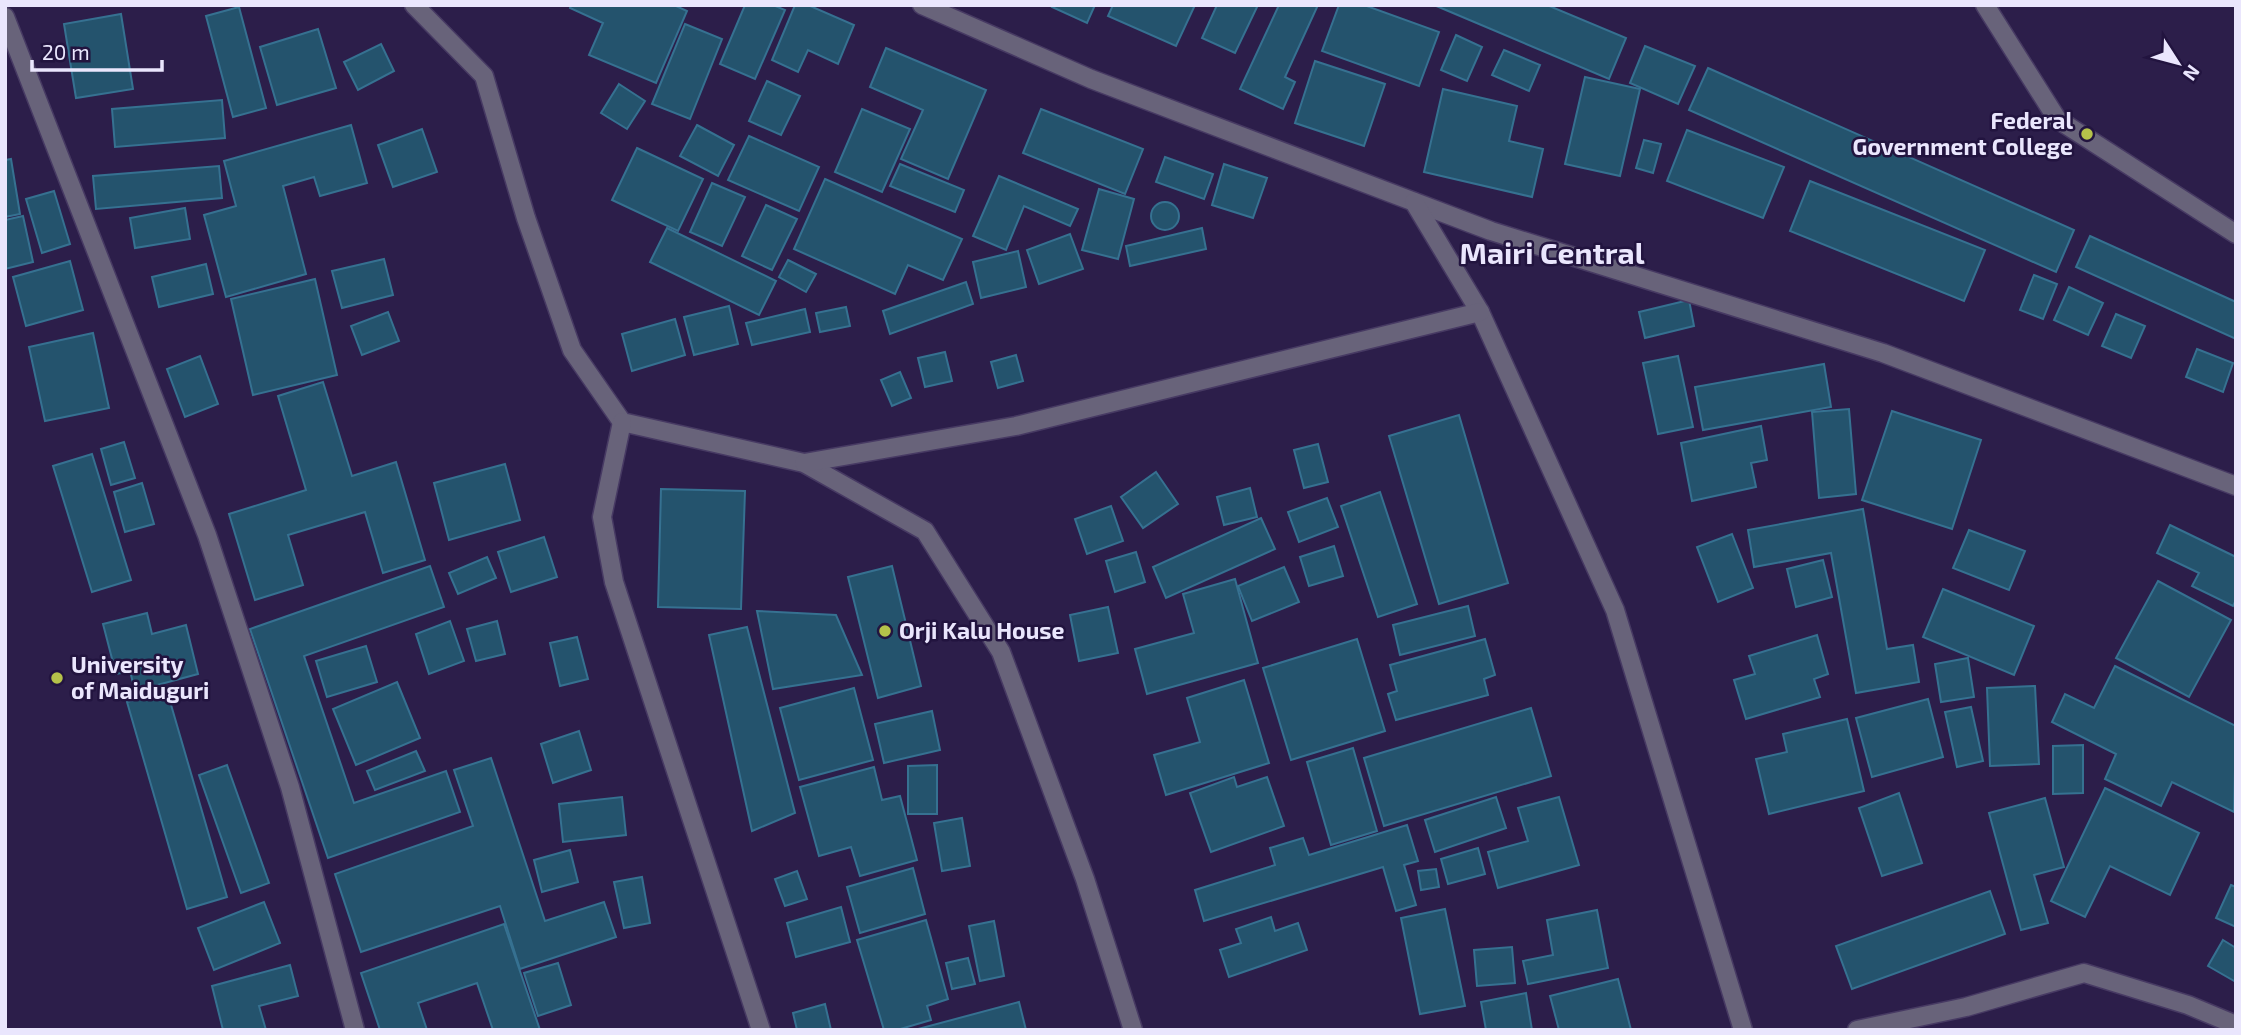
<svg xmlns="http://www.w3.org/2000/svg" width="2241" height="1035" font-family="'Exo 2',sans-serif">
  <style>
    .building { fill: #24536d; stroke: #367191; stroke-width: 2 }
    .lines { fill: none; stroke-linecap: round; stroke-linejoin: round }
    .street-casing { stroke: #473a63; stroke-width: 21 }
    .street { stroke: #68637a; stroke-width: 18 }
    .poi-dot { fill: #b5c24a; stroke: #22143f; stroke-width: 2.5 }
    .labels { text-anchor: middle; stroke-width: 5; stroke-linejoin: round; paint-order: stroke }
    .poi-label { font-size: 23px; font-weight: bold; fill: #eae6fd; stroke: #22143f; text-anchor: start }
    .district-label { font-size: 30px; font-weight: bold; fill: #eae6fd; stroke: #22143f }
  </style>
  <rect width="100%" height="100%" fill="#2c1e4a"/>
  <g class="building">
    <polygon points="571,5 674,5 687,11 656,83 589,55 603,23 570,8"/>
    <polygon points="745,5 773,5 785,10 755,79 720,64"/>
    <polygon points="795,5 808,5 854,25 838,64 808,50 798,72 772,60"/>
    <polygon points="1053,5 1095,5 1087,23 1052,7"/>
    <polygon points="1113,5 1195,5 1176,46 1108,16"/>
    <polygon points="1217,5 1258,5 1235,53 1202,38"/>
    <polygon points="1279,5 1318,5 1285,77 1295,82 1283,109 1240,89"/>
    <polygon points="1339,5 1364,5 1439,32 1419,86 1322,51"/>
    <polygon points="1434,5 1547,5 1626,38 1609,79"/>
    <polygon points="239,7 266,108 233,117 206,16"/>
    <polygon points="121,14 133,89 76,98 64,24"/>
    <polygon points="685,24 722,39 690,119 652,104"/>
    <polygon points="318,29 336,88 277,105 260,47"/>
    <polygon points="1456,35 1482,47 1467,81 1441,70"/>
    <polygon points="381,44 394,71 358,90 344,62"/>
    <polygon points="1645,46 1695,66 1678,104 1630,83"/>
    <polygon points="886,48 986,90 948,179 901,159 923,110 870,87"/>
    <polygon points="1504,50 1540,65 1529,91 1492,75"/>
    <polygon points="1315,61 1385,84 1364,146 1295,123"/>
    <polygon points="1708,68 2074,230 2056,272 1689,110"/>
    <polygon points="1585,77 1640,89 1620,176 1565,164"/>
    <polygon points="767,81 800,96 781,135 749,121"/>
    <polygon points="619,84 645,101 627,129 601,113"/>
    <polygon points="1443,89 1517,106 1509,141 1543,149 1532,197 1424,172"/>
    <polygon points="222,100 225,138 115,147 112,109"/>
    <polygon points="862,109 910,129 882,192 835,172"/>
    <polygon points="1041,109 1143,149 1125,194 1023,153"/>
    <polygon points="351,125 367,183 320,196 314,177 283,186 306,274 226,297 204,215 236,206 224,161"/>
    <polygon points="697,125 734,145 718,176 680,156"/>
    <polygon points="422,129 437,172 393,187 378,145"/>
    <polygon points="1687,130 1784,167 1763,218 1667,181"/>
    <polygon points="749,136 819,167 799,211 728,180"/>
    <polygon points="1644,140 1661,144 1653,173 1636,168"/>
    <polygon points="637,148 703,179 678,231 612,200"/>
    <polygon points="1165,157 1213,174 1204,199 1156,182"/>
    <polygon points="11,159 20,214 5,217 5,160"/>
    <polygon points="900,164 964,190 955,212 890,186"/>
    <polygon points="1224,164 1267,178 1253,218 1212,205"/>
    <polygon points="219,166 222,198 96,209 93,176"/>
    <polygon points="999,176 1078,209 1070,226 1024,206 1006,250 973,236"/>
    <polygon points="825,179 962,239 943,280 908,265 895,294 794,249"/>
    <polygon points="1810,181 1985,250 1964,301 1790,231"/>
    <polygon points="712,183 745,197 722,246 690,232"/>
    <polygon points="1099,189 1134,199 1118,259 1082,250"/>
    <polygon points="54,191 70,244 42,253 26,199"/>
    <circle cx="1165" cy="216" r="14"/>
    <polygon points="766,205 797,219 772,270 742,256"/>
    <polygon points="185,208 190,239 135,248 130,218"/>
    <polygon points="23,216 33,262 5,269 5,220"/>
    <polygon points="667,228 776,281 759,315 650,262"/>
    <polygon points="1202,228 1206,249 1130,266 1126,246"/>
    <polygon points="1070,234 1083,269 1039,284 1027,250"/>
    <polygon points="2090,236 2236,302 2236,339 2076,267"/>
    <polygon points="1018,251 1026,287 981,298 973,262"/>
    <polygon points="384,259 393,295 342,308 332,271"/>
    <polygon points="788,260 816,274 806,292 779,277"/>
    <polygon points="70,261 83,310 26,326 13,277"/>
    <polygon points="206,264 213,294 159,307 152,277"/>
    <polygon points="2034,275 2057,284 2043,319 2020,310"/>
    <polygon points="315,279 337,375 253,395 231,299"/>
    <polygon points="966,282 973,304 890,334 883,311"/>
    <polygon points="2069,287 2103,303 2088,335 2054,320"/>
    <polygon points="1689,300 1694,326 1645,338 1639,312"/>
    <polygon points="729,306 738,344 694,355 684,317"/>
    <polygon points="846,307 850,326 820,332 816,313"/>
    <polygon points="805,309 810,332 752,345 746,323"/>
    <polygon points="388,312 399,341 362,355 351,326"/>
    <polygon points="2116,314 2145,326 2131,358 2102,346"/>
    <polygon points="675,319 685,355 632,371 622,334"/>
    <polygon points="93,333 109,408 45,421 29,347"/>
    <polygon points="2197,349 2233,363 2223,392 2186,377"/>
    <polygon points="945,352 952,381 925,387 918,358"/>
    <polygon points="1016,355 1023,381 998,388 991,362"/>
    <polygon points="200,356 218,404 185,417 167,369"/>
    <polygon points="1678,356 1693,427 1658,434 1643,363"/>
    <polygon points="1824,364 1831,407 1703,430 1695,387"/>
    <polygon points="900,372 911,398 892,406 881,380"/>
    <polygon points="323,382 352,476 396,462 425,560 383,573 365,512 288,535 303,585 255,600 229,514 306,490 278,396"/>
    <polygon points="1849,409 1856,494 1819,498 1812,412"/>
    <polygon points="1892,411 1981,440 1952,529 1862,500"/>
    <polygon points="1459,415 1508,583 1439,604 1389,436"/>
    <polygon points="1761,426 1767,460 1751,463 1756,487 1692,501 1681,443"/>
    <polygon points="124,442 135,478 111,485 101,449"/>
    <polygon points="1318,444 1328,482 1304,488 1294,450"/>
    <polygon points="92,454 131,580 92,592 53,466"/>
    <polygon points="505,464 520,520 449,540 434,483"/>
    <polygon points="1156,472 1178,504 1143,528 1121,497"/>
    <polygon points="142,483 154,524 125,532 114,492"/>
    <polygon points="1250,488 1257,517 1224,525 1217,497"/>
    <polygon points="661,489 745,491 741,609 658,607"/>
    <polygon points="1380,492 1417,604 1378,617 1341,506"/>
    <polygon points="1327,498 1338,527 1299,542 1288,512"/>
    <polygon points="1111,506 1123,541 1087,554 1075,519"/>
    <polygon points="1863,509 1887,649 1913,645 1919,682 1856,693 1831,553 1754,567 1748,530"/>
    <polygon points="1261,518 1275,549 1166,598 1153,567"/>
    <polygon points="2170,525 2236,557 2236,600 2233,606 2192,586 2199,573 2157,553"/>
    <polygon points="1969,530 2025,551 2009,590 1953,568"/>
    <polygon points="1732,534 1753,588 1718,602 1697,547"/>
    <polygon points="544,537 557,577 511,592 498,552"/>
    <polygon points="1334,546 1343,576 1309,586 1300,557"/>
    <polygon points="1136,552 1145,582 1115,592 1106,561"/>
    <polygon points="487,557 496,578 458,594 449,573"/>
    <polygon points="1823,560 1832,597 1796,607 1787,569"/>
    <polygon points="430,566 444,607 304,656 354,803 446,771 460,812 328,858 250,629"/>
    <polygon points="892,566 921,686 878,698 848,577"/>
    <polygon points="1284,567 1299,602 1252,621 1238,586"/>
    <polygon points="1235,579 1258,663 1147,694 1135,649 1194,633 1183,594"/>
    <polygon points="2158,581 2231,620 2189,697 2116,658"/>
    <polygon points="1943,589 2034,626 2014,675 1923,637"/>
    <polygon points="1468,606 1475,636 1400,655 1393,625"/>
    <polygon points="1108,607 1118,653 1079,661 1070,615"/>
    <polygon points="757,611 836,615 862,675 773,689"/>
    <polygon points="147,613 152,634 186,625 198,674 135,691 130,671 116,674 103,624"/>
    <polygon points="450,621 464,661 429,674 416,634"/>
    <polygon points="497,621 505,654 476,661 467,629"/>
    <polygon points="747,627 795,813 752,831 709,635"/>
    <polygon points="1817,635 1828,674 1814,679 1820,697 1746,719 1734,680 1755,674 1749,656"/>
    <polygon points="577,637 588,679 560,686 550,643"/>
    <polygon points="1357,639 1385,731 1291,760 1263,668"/>
    <polygon points="1485,639 1495,675 1484,679 1488,695 1396,720 1388,694 1397,691 1390,665"/>
    <polygon points="366,646 377,682 327,697 316,661"/>
    <polygon points="1968,658 1974,697 1941,702 1935,664"/>
    <polygon points="2115,666 2236,726 2234,812 2172,782 2161,806 2105,779 2116,754 2052,722 2065,694 2094,708"/>
    <polygon points="1244,680 1269,763 1166,795 1154,755 1200,742 1187,698"/>
    <polygon points="397,682 420,738 356,765 333,709"/>
    <polygon points="2035,686 2039,764 1990,766 1987,688"/>
    <polygon points="854,688 873,760 799,780 780,708"/>
    <polygon points="167,691 227,897 187,909 127,702"/>
    <polygon points="1928,699 1943,757 1872,777 1856,718"/>
    <polygon points="1971,707 1983,761 1957,767 1945,712"/>
    <polygon points="1531,708 1551,776 1384,826 1364,758"/>
    <polygon points="932,711 940,750 884,763 875,724"/>
    <polygon points="1847,719 1864,791 1769,814 1756,759 1787,752 1783,734"/>
    <polygon points="579,731 591,770 553,783 541,744"/>
    <polygon points="2083,745 2083,793 2053,794 2053,746"/>
    <polygon points="1353,748 1377,831 1331,845 1307,762"/>
    <polygon points="416,751 425,771 375,790 367,771"/>
    <polygon points="491,758 545,921 604,902 616,937 520,969 500,906 361,952 335,874 473,826 454,770"/>
    <polygon points="227,765 269,883 241,893 199,775"/>
    <polygon points="937,765 937,814 908,814 908,766"/>
    <polygon points="874,767 882,800 900,796 917,860 860,876 851,847 819,856 800,787"/>
    <polygon points="1234,777 1237,787 1267,777 1284,826 1211,852 1190,793"/>
    <polygon points="2105,788 2199,833 2170,895 2110,866 2085,917 2051,901"/>
    <polygon points="1899,793 1922,863 1882,876 1859,808"/>
    <polygon points="622,797 626,835 563,842 559,804"/>
    <polygon points="1496,797 1506,828 1435,852 1425,820"/>
    <polygon points="1559,797 1579,865 1498,888 1488,852 1528,841 1518,808"/>
    <polygon points="2045,798 2064,867 2034,875 2048,923 2021,930 1989,813"/>
    <polygon points="962,818 970,866 942,871 934,823"/>
    <polygon points="1407,825 1418,861 1404,865 1416,905 1396,911 1383,867 1204,921 1195,890 1275,865 1270,848 1303,838 1309,855"/>
    <polygon points="1478,848 1485,874 1448,884 1441,859"/>
    <polygon points="570,850 578,882 542,892 534,860"/>
    <polygon points="913,868 925,914 860,933 847,887"/>
    <polygon points="1436,869 1439,887 1421,890 1418,871"/>
    <polygon points="797,871 807,899 785,906 775,879"/>
    <polygon points="642,877 650,923 624,928 614,882"/>
    <polygon points="2231,885 2236,887 2236,927 2216,918"/>
    <polygon points="1990,891 2005,934 1852,989 1836,946"/>
    <polygon points="264,902 280,943 214,970 198,928"/>
    <polygon points="841,907 850,942 796,957 787,923"/>
    <polygon points="1445,909 1465,1006 1420,1014 1401,918"/>
    <polygon points="1597,910 1608,968 1528,984 1523,961 1553,955 1547,920"/>
    <polygon points="1271,917 1275,931 1298,923 1307,950 1229,977 1220,950 1241,943 1236,929"/>
    <polygon points="926,920 948,999 927,1006 931,1020 897,1030 884,1030 857,940"/>
    <polygon points="994,921 1004,976 980,981 969,926"/>
    <polygon points="504,924 540,1030 493,1030 477,983 418,1003 427,1030 380,1030 361,973"/>
    <polygon points="2223,940 2236,948 2236,982 2208,966"/>
    <polygon points="1512,947 1515,983 1477,986 1474,950"/>
    <polygon points="968,958 975,984 952,989 946,963"/>
    <polygon points="558,963 571,1005 538,1016 524,973"/>
    <polygon points="290,965 298,996 259,1006 266,1030 223,1030 212,986"/>
    <polygon points="1618,979 1631,1030 1559,1030 1550,996"/>
    <polygon points="1526,993 1532,1030 1486,1030 1481,1002"/>
    <polygon points="1019,1002 1026,1030 919,1030 918,1029"/>
    <polygon points="825,1004 831,1030 797,1030 793,1013"/>
  </g>
  <g class="lines">
    <g class="street-casing">
      <g id="street">
        <polyline points="414,5 484,76 526,218 572,350 622,422 804,463 925,531 1001,652 1085,879 1133,1030"/>
        <polyline points="922,5 1091,79 1491,231 1883,353 2236,486"/>
        <polyline points="1985,5 2057,119 2236,234"/>
        <polyline points="5,17 207,535 290,787 355,1030"/>
        <polyline points="1414,202 1480,312 1615,610 1743,1030"/>
        <polyline points="622,422 602,517 614,582 761,1030"/>
        <polyline points="804,463 1016,426 1480,312"/>
        <polyline points="1857,1030 1966,1007 2084,973 2188,1005 2236,1025"/>
      </g>
    </g>
    <use href="#street" class="street"/>
  </g>
  <g class="poi-dot">
    <circle cx="2087" cy="134" r="7"/>
    <circle cx="885" cy="631" r="7"/>
    <circle cx="57" cy="678" r="7"/>
  </g>
  <g class="labels">
    <g class="poi-label">
      <text x="2073" y="129" text-anchor="end">Federal<tspan x="2073" dy="26">Government College</tspan></text>
      <text x="899" y="639">Orji Kalu House</text>
      <text x="71" y="673">University<tspan x="71" dy="26">of Maiduguri</tspan></text>
    </g>
    <g class="district-label">
      <text x="1552" y="264">Mairi Central</text>
    </g>
  </g>
  <rect width="2241" height="1035" fill="none" stroke="#eae6fd" stroke-width="14"/>
  <g transform="translate(2178 63) rotate(126)" stroke="#22143f" stroke-width="5" paint-order="stroke">
  <path d="M0-5L12 26L0 18L-12 26Z" fill="#eae6fd"/>
  <text y="-10" font-size="19" font-weight="bold" text-anchor="middle" fill="#eae6fd">N</text>
  </g>
  <path d="M32 60v10h130v-10" fill="none" stroke="#eae6fd" stroke-width="3.5"/>
  <text x="42" y="60" font-size="21" fill="#eae6fd" stroke="#22143f" stroke-width="5" paint-order="stroke">20 m</text>
</svg>
